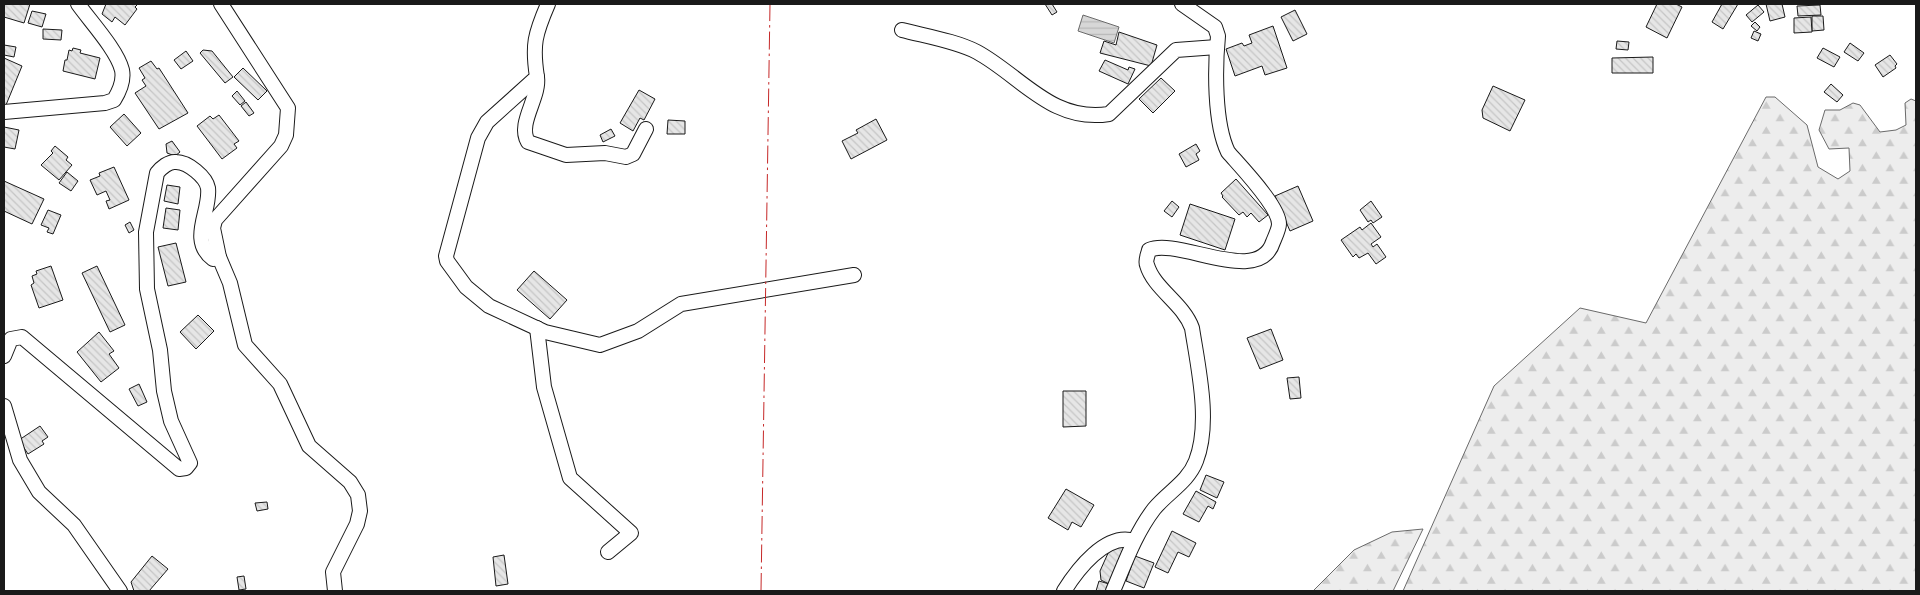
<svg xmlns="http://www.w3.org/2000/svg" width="1920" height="595" font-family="Cabin,sans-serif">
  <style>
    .forest { fill: url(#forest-firs); stroke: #6a6a6a }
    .water { fill: url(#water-rules); stroke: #6a6a6a }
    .building { fill: url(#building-back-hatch); stroke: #1a1a1a }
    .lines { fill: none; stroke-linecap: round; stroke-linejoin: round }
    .street-casing { stroke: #1a1a1a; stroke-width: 16 }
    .street { stroke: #fff; stroke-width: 14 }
    .power { stroke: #c62828; stroke-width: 1; stroke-dasharray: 18 4 2.5 4; stroke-linecap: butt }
  </style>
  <defs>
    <pattern id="forest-firs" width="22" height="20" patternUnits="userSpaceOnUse" patternTransform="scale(1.25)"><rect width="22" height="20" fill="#ededed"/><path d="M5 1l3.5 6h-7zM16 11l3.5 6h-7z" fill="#cbcbcb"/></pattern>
    <pattern id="water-rules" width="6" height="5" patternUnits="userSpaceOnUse" patternTransform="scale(1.25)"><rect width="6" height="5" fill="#d7d7d7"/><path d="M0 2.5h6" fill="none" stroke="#b8b8b8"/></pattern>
    <pattern id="building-back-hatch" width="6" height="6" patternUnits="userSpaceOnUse" patternTransform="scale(1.25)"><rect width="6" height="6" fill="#e6e6e6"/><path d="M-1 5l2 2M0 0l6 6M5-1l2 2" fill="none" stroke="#c5c5c5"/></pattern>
  </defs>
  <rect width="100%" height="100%" fill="#fff"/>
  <g class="forest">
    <polygon points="1766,97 1775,97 1807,125 1818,167 1838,179 1850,171 1849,148 1829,149 1819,130 1825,110 1840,110 1853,103 1860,105 1880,132 1896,130 1906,125 1905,103 1911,99 1916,101 1916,591 1403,591 1494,386 1580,308 1646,323"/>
    <polygon points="1423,529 1393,591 1313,591 1354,550 1392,532"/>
  </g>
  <polygon class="water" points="1083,15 1119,27 1114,43 1078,31"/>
  <g class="building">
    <polygon points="4,4 30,4 24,23 4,17"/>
    <polygon points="106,4 138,4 135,7 137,9 125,25 115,17 112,22 102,14"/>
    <polygon points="1045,4 1052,4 1057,12 1052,15"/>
    <polygon points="1657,4 1676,4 1682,7 1667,38 1646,27"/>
    <polygon points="1722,4 1738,4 1723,29 1712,22"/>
    <polygon points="1766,4 1782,4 1785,17 1770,21"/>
    <polygon points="1758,5 1764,12 1752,22 1746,15"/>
    <polygon points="1820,5 1821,15 1798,16 1797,6"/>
    <polygon points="1295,10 1307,34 1293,41 1281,17"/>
    <polygon points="32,11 46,14 42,27 28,23"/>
    <polygon points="1812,16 1823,16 1824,30 1812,31"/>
    <polygon points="1811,17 1812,32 1794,33 1794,18"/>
    <polygon points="1755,22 1760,27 1757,31 1751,26"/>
    <polygon points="1273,26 1287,68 1265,75 1262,66 1235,76 1226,49 1242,43 1244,46 1252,43 1249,35"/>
    <polygon points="43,29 62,30 61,40 43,39"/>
    <polygon points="1754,31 1761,34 1758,41 1751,38"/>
    <polygon points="1119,32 1157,45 1151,66 1100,53 1104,41 1116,45"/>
    <polygon points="1617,41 1629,42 1628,50 1616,49"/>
    <polygon points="1850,43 1864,53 1858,61 1844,52"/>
    <polygon points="4,45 16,47 14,57 4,55"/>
    <polygon points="73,48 81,50 80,53 100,58 95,79 63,71 65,60 67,60 69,50 72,51"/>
    <polygon points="1823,48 1840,57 1834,67 1817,58"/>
    <polygon points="203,50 212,51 233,77 225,83 200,53"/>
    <polygon points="186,51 193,61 181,69 174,60"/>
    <polygon points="1890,55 1897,64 1895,66 1896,68 1883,77 1875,65"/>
    <polygon points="1653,57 1653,73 1612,73 1612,58"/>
    <polygon points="4,58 22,66 6,105 4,104"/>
    <polygon points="1105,60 1128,70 1129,67 1135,69 1128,84 1099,71"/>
    <polygon points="151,61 157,69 159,68 188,113 159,129 135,93 146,86 142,80 145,78 139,68"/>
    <polygon points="243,68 267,91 258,100 234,77"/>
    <polygon points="1161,78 1175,91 1153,113 1139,99"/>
    <polygon points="1831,84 1843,95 1837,102 1824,92"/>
    <polygon points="1493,86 1525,100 1510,131 1483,118 1482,110"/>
    <polygon points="639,90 655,99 644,120 640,118 633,131 620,123"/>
    <polygon points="237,91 245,101 240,105 232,96"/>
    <polygon points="246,102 254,113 249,116 241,106"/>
    <polygon points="124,114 141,133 127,146 110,127"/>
    <polygon points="219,115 239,141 234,144 237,148 222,159 197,126 210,116 213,119"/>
    <polygon points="876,119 887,140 851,159 842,141 858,133 856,130"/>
    <polygon points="668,120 685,121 685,134 667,134"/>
    <polygon points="4,127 19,130 15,149 4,147"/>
    <polygon points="611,129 615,136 603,142 600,135"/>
    <polygon points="172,141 180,152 175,156 167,153 166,144"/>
    <polygon points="1196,144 1200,151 1196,154 1199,160 1186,167 1179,154"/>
    <polygon points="55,146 68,157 66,160 72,165 59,180 41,165 53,153 51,151"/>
    <polygon points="114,167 129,200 109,209 106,201 110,200 106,191 97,195 90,180 100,176 99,173"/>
    <polygon points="67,172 78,181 71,191 59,183"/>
    <polygon points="1236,179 1268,215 1259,222 1251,213 1247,217 1243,212 1239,215 1222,197 1223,196 1221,193"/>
    <polygon points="4,181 44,199 32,224 4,211"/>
    <polygon points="167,185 180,187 178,204 164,201"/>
    <polygon points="1298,186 1313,221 1290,231 1275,196"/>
    <polygon points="1172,201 1179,207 1172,217 1164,211"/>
    <polygon points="1371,201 1382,217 1373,223 1371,220 1368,222 1360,210"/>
    <polygon points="1190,204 1235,219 1225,250 1180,235"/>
    <polygon points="166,208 180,210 178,230 163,228"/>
    <polygon points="48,210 61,215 53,234 47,232 49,228 41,225"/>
    <polygon points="130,222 134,230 129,233 125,225"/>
    <polygon points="1371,223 1381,237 1371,244 1373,247 1377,244 1386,257 1376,264 1368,253 1359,258 1356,254 1353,257 1341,240 1360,227 1362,230"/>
    <polygon points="176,243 186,282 168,286 158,247"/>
    <polygon points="51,266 63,300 39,308 31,285 34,283 32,276 37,274 36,271"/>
    <polygon points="97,266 125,325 110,332 82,273"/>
    <polygon points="534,271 567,300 550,319 517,290"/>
    <polygon points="198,315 214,331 196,349 180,332"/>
    <polygon points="1271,329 1283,360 1260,369 1247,338"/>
    <polygon points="99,332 114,351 109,354 119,368 101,382 77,352"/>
    <polygon points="1299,377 1301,398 1290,399 1287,378"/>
    <polygon points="139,384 147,402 138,406 129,389"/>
    <polygon points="1063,391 1086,391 1086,426 1063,427"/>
    <polygon points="40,426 48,437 42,441 44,444 28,454 19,440"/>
    <polygon points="1206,475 1224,482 1217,498 1200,490"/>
    <polygon points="1066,489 1094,505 1081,527 1072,522 1068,530 1048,518"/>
    <polygon points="1196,491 1216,502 1213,509 1208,506 1199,522 1183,514"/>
    <polygon points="267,502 268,509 257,511 255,503"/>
    <polygon points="1172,531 1196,543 1189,557 1178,552 1168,573 1155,567"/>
    <polygon points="1120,546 1126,548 1109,584 1101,580 1100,571 1109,551"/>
    <polygon points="504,555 508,584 496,586 493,557"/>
    <polygon points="152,556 168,569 149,591 134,591 131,582"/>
    <polygon points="1135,556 1154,563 1144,588 1126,581"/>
    <polygon points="244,576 246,589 239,590 237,577"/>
    <polygon points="1099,581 1109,584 1107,591 1096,591"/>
  </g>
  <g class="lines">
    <g class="street-casing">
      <g id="street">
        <polyline points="221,4 288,108 286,135 281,146 215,220 213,228 219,257 230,283 245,345 280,384 309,446 350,482 358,495 360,511 357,524 333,572 335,591"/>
        <path d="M548,4c-13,30 -16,41 -11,73l-50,45 -9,16 -32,118 1,5 19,26 23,19 56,26 55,13 38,-14 43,-27 173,-29"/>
        <path d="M902,30c23,6 54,11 75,22 44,24 75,71 132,62l67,-64 41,-3"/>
        <path d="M537,77c3,21 -20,46 -9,65l38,13 39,-2 21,4 7,-3 13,-25"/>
        <path d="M4,112l101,-9 9,-3c5,-8 10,-20 8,-30 -5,-20 -32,-49 -44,-66"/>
        <polyline points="537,328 544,387 570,478 631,533 608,552"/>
        <path d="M4,356l7,-17 11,-2 157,132 7,-1 4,-5 -19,-42 -7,-30 -4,-41 -13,-61 -1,-57 11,-59c4,-5 12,-12 19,-11 12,0 30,15 32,26 3,23 -20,52 5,71l6,-2"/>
        <polyline points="4,406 20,460 39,492 74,525 120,591"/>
        <path d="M1064,591c13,-21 42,-59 70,-50"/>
        <path d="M1113,591c12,-28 22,-57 41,-82 14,-17 34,-27 42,-48 15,-38 2,-94 -4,-133 -9,-25 -38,-39 -45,-63 -2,-4 1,-10 2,-15 29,-13 110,37 124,-8 2,-5 6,-13 6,-18 0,-18 -39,-58 -51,-72 -14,-29 -13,-85 -10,-116l-3,-9 -33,-23"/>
      </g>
    </g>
    <use href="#street" class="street"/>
    <polyline class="power" points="761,591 770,4"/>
  </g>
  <rect width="1920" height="595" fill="none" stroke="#1a1a1a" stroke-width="10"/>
</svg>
